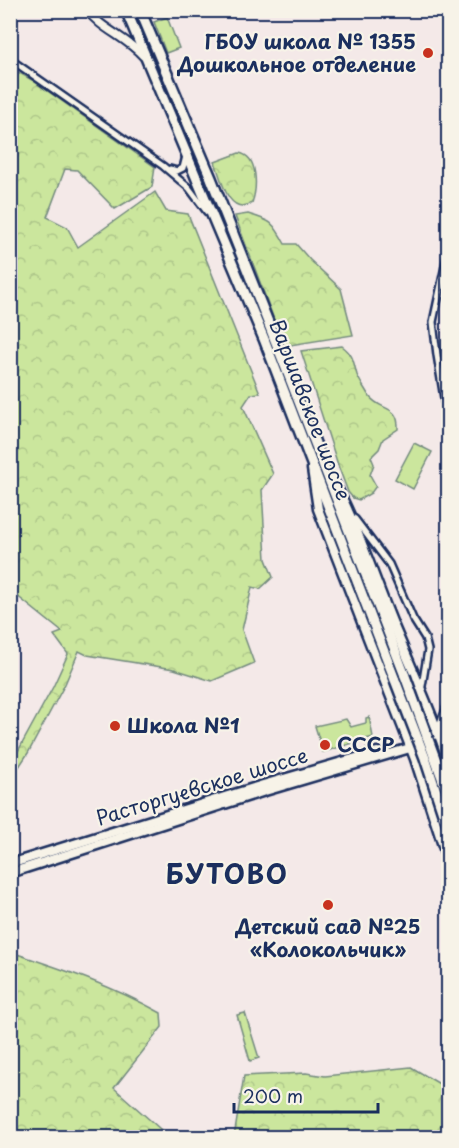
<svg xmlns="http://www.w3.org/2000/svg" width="459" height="1148" font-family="'Playpen Sans',sans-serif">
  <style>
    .green { fill: #cbe69d; stroke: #738a7e; stroke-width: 1.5 }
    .forest { fill: url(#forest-crowns); stroke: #738a7e; stroke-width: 1.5 }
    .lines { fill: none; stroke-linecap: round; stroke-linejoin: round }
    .minor-casing { stroke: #1b2f5e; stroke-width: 10 }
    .tertiary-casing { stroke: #1b2f5e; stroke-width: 11 }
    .secondary-casing { stroke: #1b2f5e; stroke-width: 13 }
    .primary-casing { stroke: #1b2f5e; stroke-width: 14 }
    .minor { stroke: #f7f3e8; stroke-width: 5 }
    .tertiary { stroke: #f7f3e8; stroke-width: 7 }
    .secondary { stroke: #f7f3e8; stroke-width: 8 }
    .primary { stroke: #f7f3e8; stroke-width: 9 }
    .primary-bridge-casing { stroke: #1b2f5e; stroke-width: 14; stroke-linecap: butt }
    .primary-bridge { stroke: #f7f3e8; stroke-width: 9 }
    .poi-dot { fill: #c8321e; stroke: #f7f3e8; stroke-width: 2 }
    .labels { text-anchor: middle; stroke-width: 4.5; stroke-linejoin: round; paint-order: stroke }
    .poi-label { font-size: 20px; font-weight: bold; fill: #1b2f5e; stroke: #f7f3e8; text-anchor: start }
    .street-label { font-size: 20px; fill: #1b2f5e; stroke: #f7f3e8 }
    .district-label { font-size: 26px; font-weight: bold; letter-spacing: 1.5px; fill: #1b2f5e; stroke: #f7f3e8 }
  </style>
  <defs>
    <pattern id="forest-crowns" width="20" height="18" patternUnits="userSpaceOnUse" patternTransform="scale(1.5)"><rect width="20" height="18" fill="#cbe69d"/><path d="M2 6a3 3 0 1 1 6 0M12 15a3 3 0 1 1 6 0" fill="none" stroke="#aec68a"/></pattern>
  </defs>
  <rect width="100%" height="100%" fill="#f4e9e8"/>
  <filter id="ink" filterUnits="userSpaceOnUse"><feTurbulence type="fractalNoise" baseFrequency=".0167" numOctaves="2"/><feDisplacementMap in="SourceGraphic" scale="12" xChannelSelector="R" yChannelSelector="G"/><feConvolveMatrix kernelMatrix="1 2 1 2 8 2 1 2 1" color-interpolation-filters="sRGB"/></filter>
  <g filter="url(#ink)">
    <g class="green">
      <polygon points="167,17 179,48 166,53 154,22"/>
      <polygon points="414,443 432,452 413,489 395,479"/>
      <polygon points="369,717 373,737 323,752 315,726 346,719 351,727 366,723 366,718"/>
      <polygon points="245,1013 259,1058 250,1061 237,1015"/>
    </g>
    <g class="forest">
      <polygon points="11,68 32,80 155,167 152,187 115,209 77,170 65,169 47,217 67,227 78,247 155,192 166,211 188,214 260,393 251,394 243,406 273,474 262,490 266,559 273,577 260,589 252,587 242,630 254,663 212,681 174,669 87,655 79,651 65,684 28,753 11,779 11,764 53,687 68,654 54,635 62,632 16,595 11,587"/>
      <path d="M239,153c20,3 18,36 13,50 -24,14 -31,-25 -37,-41z"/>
      <path d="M248,214c24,7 25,8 37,30h11l14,16 31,29 12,46 -69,11 -49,-130z"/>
      <path d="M342,346c12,9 11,15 15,29 3,7 8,14 12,21 12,16 30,8 29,33l-15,10 -4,10 -8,8 3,7 -4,11 6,11 -5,7 -12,7 -6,-2 -5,-6 -9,-24 -38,-117z"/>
      <path d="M11,952c51,17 102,34 150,61l1,14 -48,61 55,49h-158z"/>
      <polygon points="411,1067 448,1089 448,1137 234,1137 244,1076 306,1073 325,1076"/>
    </g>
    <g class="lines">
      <g class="minor-casing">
        <g id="minor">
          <polyline points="10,59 163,166 189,188 207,212"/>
          <polyline points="170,169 177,171 183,168 186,156"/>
          <polyline points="448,252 433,322 437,355 448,423"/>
          <polyline points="355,519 389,564 413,619 425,638 428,650 422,686"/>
        </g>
      </g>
      <g class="tertiary-casing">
        <g id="tertiary">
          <path d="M87,10c14,19 39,27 56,46"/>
          <polyline points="438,733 448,705"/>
        </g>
      </g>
      <g class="secondary-casing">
        <g id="secondary">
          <polyline points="312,469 318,509 415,759 448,861"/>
          <path d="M332,478c25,47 41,97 61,146 19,45 40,90 55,137"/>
          <polyline points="10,864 263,785 377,752"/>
          <polyline points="10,873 265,791 410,748 438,733"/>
        </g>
      </g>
      <g class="primary-casing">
        <g id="primary">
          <polyline points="126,10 264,339 395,680"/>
          <polyline points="140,10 211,178 279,350 405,676"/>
          <polyline points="444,816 448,828"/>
        </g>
      </g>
      <use href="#minor" class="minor"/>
      <use href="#tertiary" class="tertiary"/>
      <use href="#secondary" class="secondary"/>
      <use href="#primary" class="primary"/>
      <g class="primary-bridge-casing">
        <g id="primary-bridge">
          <polyline points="405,676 448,794"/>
          <polyline points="395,680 425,758 444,816"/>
        </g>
      </g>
      <use href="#primary-bridge" class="primary-bridge"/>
    </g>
  </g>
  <g class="poi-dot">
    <circle cx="428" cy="53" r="6"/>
    <circle cx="115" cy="726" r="6"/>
    <circle cx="325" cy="745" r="6"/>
    <circle cx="328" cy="905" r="6"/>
  </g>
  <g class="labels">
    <g class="poi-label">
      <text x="416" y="49" text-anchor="end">ГБОУ школа № 1355<tspan x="416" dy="23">Дошкольное отделение</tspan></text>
      <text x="127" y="733">Школа №1</text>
      <text x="337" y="752">СССР</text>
      <text x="328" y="934" text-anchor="middle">Детский сад №25<tspan x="328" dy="23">«Колокольчик»</tspan></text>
    </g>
    <g class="street-label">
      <text transform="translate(310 410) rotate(69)" y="7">Варшавское шоссе</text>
      <text transform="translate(202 787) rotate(-17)" y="7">Расторгуевское шоссе</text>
    </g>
    <g class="district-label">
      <text x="227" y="884">БУТОВО</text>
    </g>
  </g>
  <rect width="459" height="1148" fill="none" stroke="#f7f3e8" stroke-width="36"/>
  <rect x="18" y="18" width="423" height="1112" fill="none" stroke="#1b2f5e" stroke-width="2" filter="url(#ink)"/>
  <path d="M234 1103v9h144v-9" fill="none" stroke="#1b2f5e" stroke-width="3"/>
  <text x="243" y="1103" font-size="18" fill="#1b2f5e" stroke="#f7f3e8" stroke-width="4.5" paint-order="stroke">200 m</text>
</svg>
